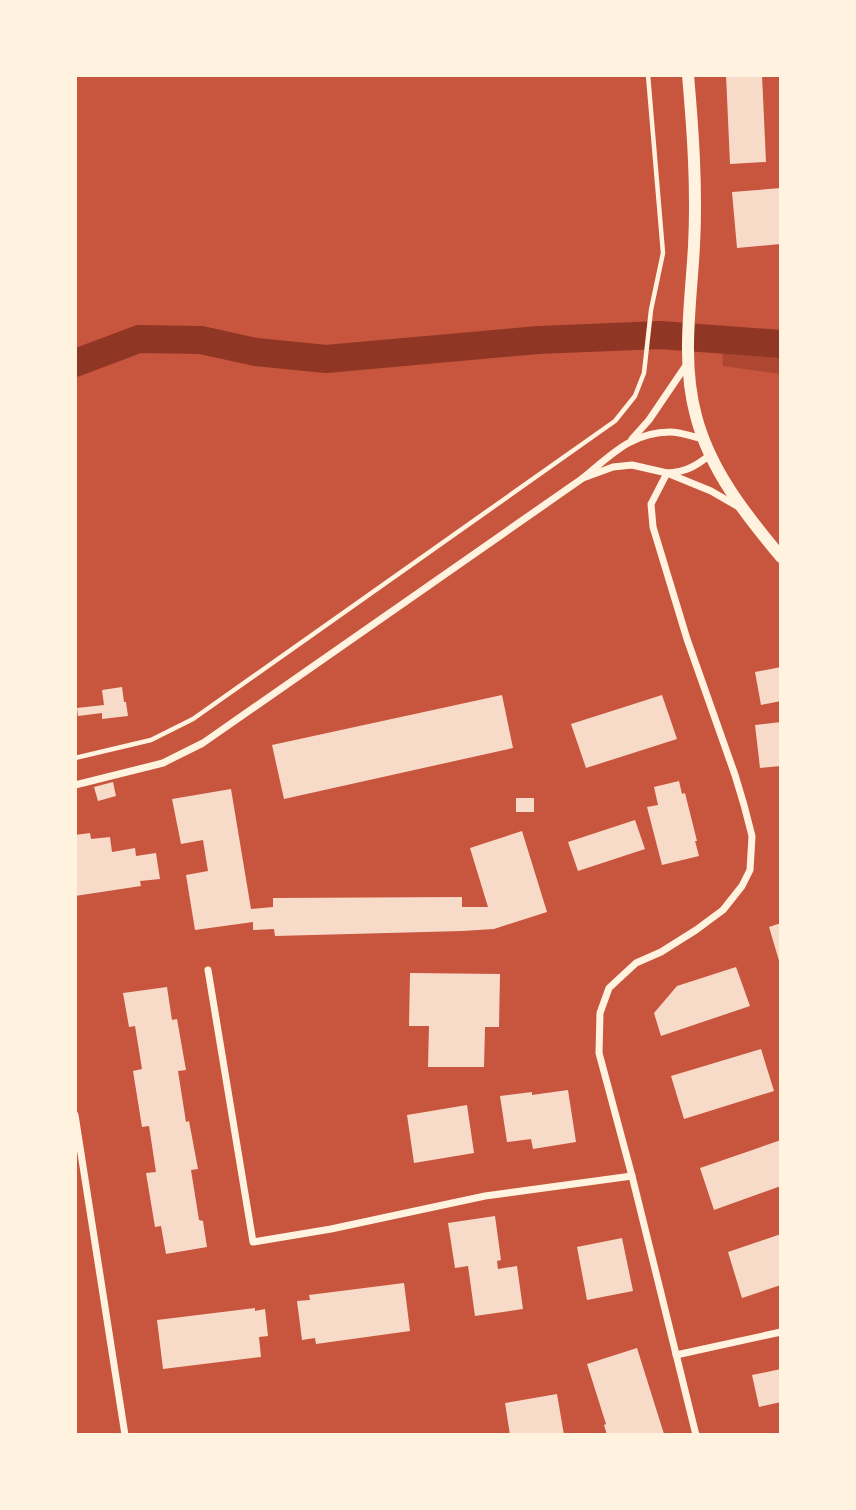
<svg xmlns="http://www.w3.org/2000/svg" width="856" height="1510" font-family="'Fira Sans',sans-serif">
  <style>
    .green { fill: #ae4732 }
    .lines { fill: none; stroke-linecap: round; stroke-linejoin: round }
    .canal { stroke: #8f3625; stroke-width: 28 }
    .building { fill: #f7dbc8 }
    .path { stroke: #fff3e0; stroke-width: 4.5 }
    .minor { stroke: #fff3e0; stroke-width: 7 }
    .tertiary { stroke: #fff3e0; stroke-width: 12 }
  </style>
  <rect width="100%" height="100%" fill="#c8553d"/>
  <polygon class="green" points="721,328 781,331 781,374 723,366"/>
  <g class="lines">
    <polyline class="canal" points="75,363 139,339 201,340 256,352 326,359 538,340 660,335 781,344"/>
  </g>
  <g class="building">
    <polygon points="726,75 762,75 766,162 730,164"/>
    <polygon points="781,188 781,244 737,248 732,192"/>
    <polygon points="781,667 781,701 761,705 755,672"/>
    <polygon points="122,687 124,702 126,702 128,716 102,719 102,713 78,716 77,708 104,705 102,690"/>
    <polygon points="502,695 513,748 284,799 272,745"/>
    <polygon points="662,695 677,739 586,768 571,724"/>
    <polygon points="781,722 781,766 760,768 755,725"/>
    <polygon points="679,781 682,794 685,793 697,841 695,841 699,856 662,865 647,807 658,805 654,787"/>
    <polygon points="113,782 116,796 98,801 94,787"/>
    <polygon points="231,789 251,909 273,907 273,898 462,897 462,907 488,907 470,848 522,831 547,912 494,929 462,931 275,936 274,929 253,930 253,922 195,930 186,875 208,871 203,840 181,844 172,799"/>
    <rect x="516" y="798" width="18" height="14"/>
    <polygon points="635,820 645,849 578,871 568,842"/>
    <polygon points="90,833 91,839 110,837 112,852 135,848 136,856 156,853 160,879 140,881 141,886 75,896 75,835"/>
    <polygon points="781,923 781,964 780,964 769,927"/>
    <polygon points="736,967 750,1006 661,1036 654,1013 677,986"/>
    <polygon points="410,973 500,974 499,1027 485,1027 484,1067 428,1067 429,1026 409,1026"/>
    <polygon points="167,987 172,1020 177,1019 186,1070 178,1071 186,1122 189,1121 198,1169 191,1170 199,1220 203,1221 207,1247 166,1254 161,1226 155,1227 146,1173 156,1172 149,1126 142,1127 133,1071 142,1069 135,1026 129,1027 123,993"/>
    <polygon points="761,1049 774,1091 684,1119 671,1076"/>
    <polygon points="568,1090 576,1142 533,1149 531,1139 507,1142 500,1096 532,1092 532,1095"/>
    <polygon points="467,1105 474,1153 414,1163 407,1115"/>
    <polygon points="781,1140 781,1186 714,1210 700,1168"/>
    <polygon points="495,1216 501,1260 497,1261 498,1269 517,1266 523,1309 475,1316 468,1266 455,1268 448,1223"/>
    <polygon points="781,1234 781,1285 742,1298 728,1252"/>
    <polygon points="622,1238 633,1291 587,1300 577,1247"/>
    <polygon points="404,1283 410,1331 316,1344 315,1338 302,1340 297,1301 310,1300 309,1295"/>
    <polygon points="255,1308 255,1311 265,1309 268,1336 259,1337 261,1357 163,1369 157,1320"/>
    <polygon points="637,1348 664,1434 607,1435 604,1425 606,1424 587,1364"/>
    <polygon points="781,1369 781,1402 759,1407 752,1375"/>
    <polygon points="557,1394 564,1435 510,1435 505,1403"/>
  </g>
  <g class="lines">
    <polyline class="path" points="75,758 151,740 193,719 615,421 635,396 644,373 651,310 663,253 648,75"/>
    <g class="minor">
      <polyline points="632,439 649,420 687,364"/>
      <path d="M703,439c-10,-2 -22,-7 -33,-7 -38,0 -59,23 -87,46l30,-11 19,-2 35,8 44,18 26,15"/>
      <polyline points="75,785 163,763 203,743 583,478"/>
      <polyline points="208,970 253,1242 331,1229 485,1196 632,1176"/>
      <polyline points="75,1115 125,1435"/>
      <polyline points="676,1355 781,1332"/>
      <path d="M696,1435l-64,-259 -33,-123 1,-40 9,-25 27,-25 25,-11 35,-22 27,-20 19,-24 8,-16 2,-34 -8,-31 -9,-30 -48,-136 -34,-112 -2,-23 16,-31c19,-1 29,-7 43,-18"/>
    </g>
    <path class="tertiary" d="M688,75c5,57 9,114 6,171 -3,56 -13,115 2,170 14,54 50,99 85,141"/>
  </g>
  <rect width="856" height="1510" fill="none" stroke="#fff3e0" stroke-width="154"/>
</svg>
